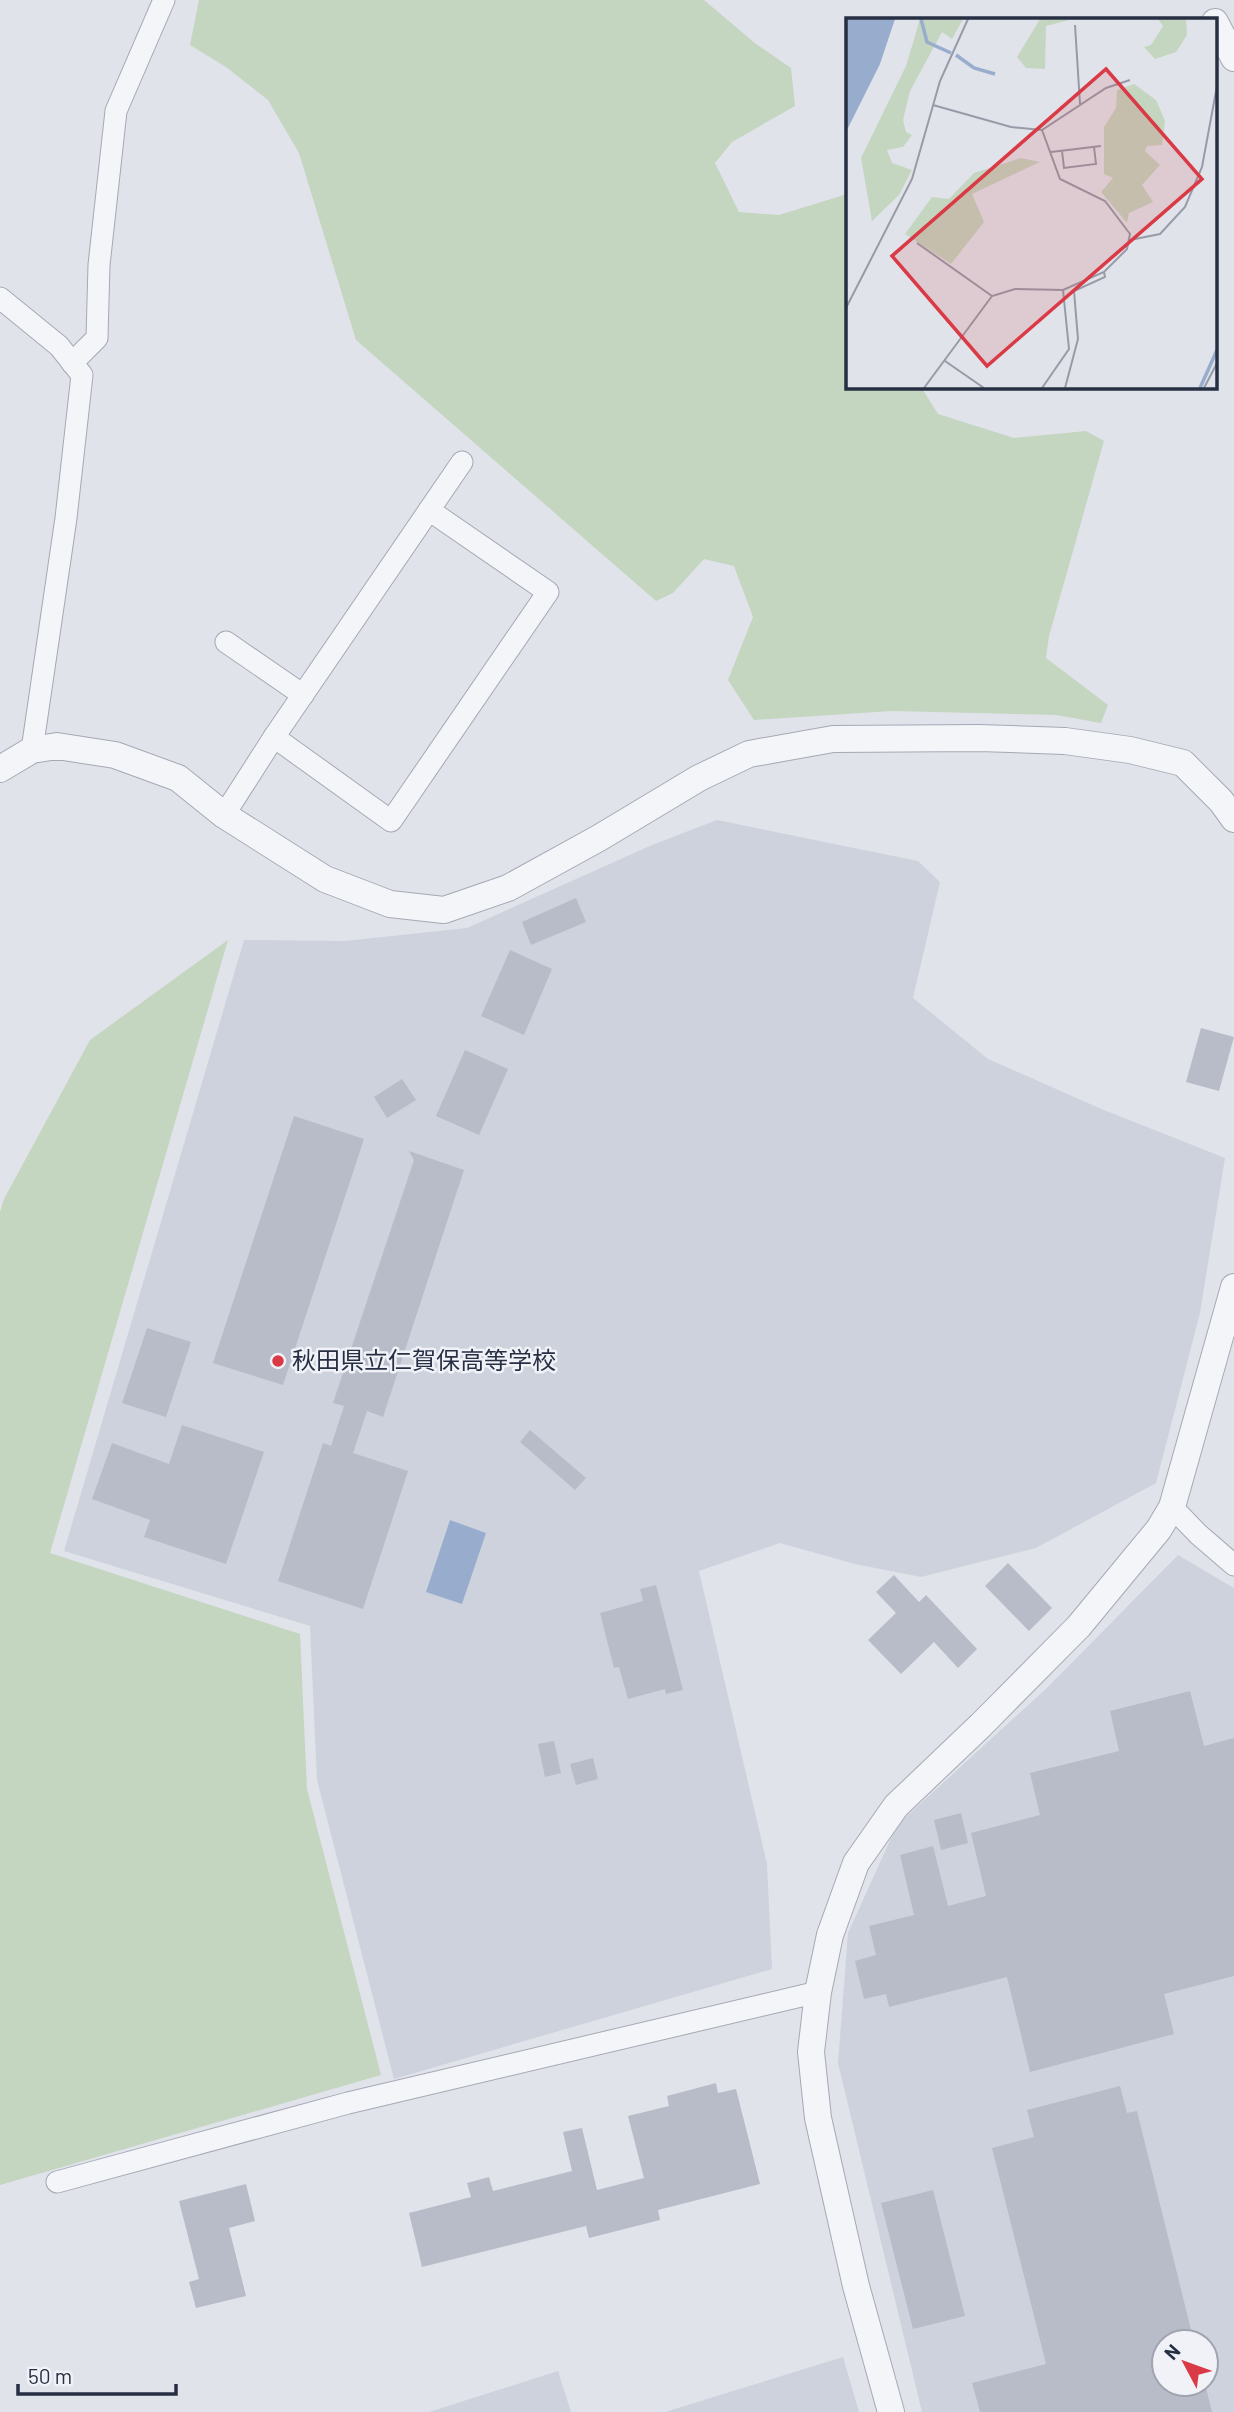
<svg xmlns="http://www.w3.org/2000/svg" width="1234" height="2412" font-family="Barlow,'Noto Sans JP',sans-serif">
  <style>
    .built { fill: #ced2dd; fill-rule: evenodd }
    .green { fill: #c4d5c0 }
    .water { fill: #98adce }
    .building { fill: #b7bcc8 }
    .lines { fill: none; stroke-linecap: round; stroke-linejoin: round }
    .minor-casing { stroke: #a5a9b5; stroke-width: 23 }
    .tertiary-casing { stroke: #a5a9b5; stroke-width: 28 }
    .minor { stroke: #f3f5f8; stroke-width: 21 }
    .tertiary { stroke: #f3f5f8; stroke-width: 26 }
    .poi-dot { fill: #da3a45; stroke: #f0f2f8; stroke-width: 2.5 }
    .labels { text-anchor: middle; stroke-width: 5; stroke-linejoin: round; paint-order: stroke }
    .poi-label { font-size: 24px; fill: #272f43; stroke: #f0f2f8; text-anchor: start }
    .inset-river { fill: none; stroke: #98adce; stroke-width: 3.5 }
    .inset-road { fill: none; stroke: #969ba7; stroke-width: 2 }
    .view { fill: #da3a45; fill-opacity: 0.15; stroke: #da3a45; stroke-width: 3.5 }
    .inset-edge { fill: none; stroke: #272f43; stroke-width: 3.5 }
  </style>
  <rect width="100%" height="100%" fill="#e0e3ea"/>
  <g class="built">
    <polygon points="717,820 918,861 940,882 913,998 988,1059 1099,1108 1225,1158 1200,1313 1156,1483 1036,1548 921,1577 855,1564 780,1543 699,1571 767,1864 772,1969 394,2079 317,1780 310,1626 64,1551 244,940 345,941 467,928 652,845"/>
    <path d="M1178,1555l56,33v824h-312l-84,-349 10,-130 49,-108 152,-139zM1164,2342h42v42h-42z"/>
    <polygon points="843,2357 859,2412 665,2412"/>
    <polygon points="558,2371 571,2412 429,2412"/>
  </g>
  <g class="green">
    <polygon points="199,0 704,0 756,44 791,68 795,106 732,142 715,163 739,212 779,215 847,194 847,387 921,387 938,414 1014,438 1086,431 1104,441 1049,636 1046,658 1108,705 1101,723 1056,715 892,711 754,720 728,680 753,617 734,566 704,559 673,593 656,601 356,340 299,153 268,100 226,67 190,45"/>
    <polygon points="228,940 50,1553 300,1634 307,1789 381,2075 0,2185 0,1212 4,1199 90,1040"/>
  </g>
  <polygon class="water" points="450,1520 486,1533 462,1604 426,1592"/>
  <g class="building">
    <polygon points="576,898 586,922 531,945 522,922"/>
    <polygon points="510,950 552,969 524,1035 481,1016"/>
    <polygon points="1201,1028 1234,1037 1219,1091 1186,1082"/>
    <polygon points="465,1050 508,1069 479,1135 436,1116"/>
    <polygon points="402,1079 416,1100 387,1118 374,1097"/>
    <polygon points="294,1116 364,1139 283,1385 213,1363"/>
    <polygon points="409,1151 464,1170 383,1417 367,1411 353,1453 408,1471 363,1609 278,1581 323,1443 331,1446 344,1406 333,1403 414,1160"/>
    <polygon points="147,1328 191,1342 166,1417 122,1403"/>
    <polygon points="182,1425 264,1452 226,1564 144,1537 150,1520 92,1499 112,1443 169,1464"/>
    <polygon points="530,1430 586,1478 575,1490 520,1442"/>
    <polygon points="1008,1563 1052,1608 1029,1631 985,1586"/>
    <polygon points="894,1575 919,1602 926,1595 977,1649 958,1668 934,1642 901,1674 868,1640 896,1613 876,1592"/>
    <polygon points="656,1585 683,1690 666,1694 665,1689 628,1699 619,1667 614,1668 600,1613 643,1601 640,1589"/>
    <polygon points="1190,1691 1204,1746 1234,1738 1234,1976 1164,1994 1174,2034 1030,2072 1007,1977 889,2007 886,1994 864,1999 855,1961 876,1955 869,1926 914,1915 900,1855 933,1846 948,1906 986,1896 971,1833 1040,1815 1030,1773 1119,1751 1110,1711"/>
    <polygon points="554,1741 561,1773 545,1777 538,1744"/>
    <polygon points="593,1758 598,1779 576,1785 570,1764"/>
    <polygon points="961,1813 968,1843 941,1850 934,1820"/>
    <polygon points="716,2083 718,2093 736,2089 760,2184 658,2210 660,2220 589,2238 586,2226 422,2267 409,2213 471,2197 467,2183 489,2177 493,2191 572,2171 563,2132 582,2128 597,2190 644,2178 628,2116 669,2106 667,2096"/>
    <polygon points="1120,2086 1127,2113 1137,2111 1194,2342 1164,2342 1164,2384 1205,2384 1212,2412 980,2412 972,2383 1046,2364 992,2148 1034,2137 1027,2110"/>
    <polygon points="246,2184 255,2221 229,2228 246,2296 196,2308 189,2282 199,2279 179,2201"/>
    <polygon points="933,2190 965,2316 913,2329 881,2203"/>
  </g>
  <g class="lines">
    <g class="minor-casing">
      <g id="minor">
        <polyline points="0,298 59,346 82,375 66,518 32,750"/>
        <polyline points="72,363 97,338 99,265 116,111 164,0"/>
        <polyline points="226,642 303,695"/>
        <polyline points="274,737 391,821 548,592 429,510"/>
        <polyline points="224,815 274,737 462,462"/>
        <polyline points="1172,1507 1198,1534 1234,1565"/>
        <polyline points="57,2182 348,2103 818,1992"/>
      </g>
    </g>
    <g class="tertiary-casing">
      <g id="tertiary">
        <polyline points="1215,22 1234,58"/>
        <polyline points="0,769 32,750 57,746 115,755 178,778 224,815 325,879 390,904 444,910 508,888 599,838 699,778 749,754 833,739 979,738 1065,741 1130,750 1183,763 1221,801 1234,819"/>
        <polyline points="891,2412 856,2286 818,2118 811,2052 818,1992 830,1935 856,1863 896,1806 981,1725 1079,1626 1159,1529 1172,1507 1234,1287"/>
      </g>
    </g>
    <use href="#minor" class="minor"/>
    <use href="#tertiary" class="tertiary"/>
  </g>
  <circle class="poi-dot" cx="278" cy="1361" r="7"/>
  <g class="labels">
    <g class="poi-label">
      <text x="292" y="1369">秋田県立仁賀保高等学校</text>
    </g>
  </g>
  <g transform="translate(846 18)">
    <rect width="371" height="371" fill="#e0e3ea"/>
    <path d="M74,1h43l-11,20 -10,-7 -32,59 -7,29 3,12 6,3 -9,12 -16,3 5,13 20,7 -13,25 -27,26 -11,-63 45,-92zM194,1l29,1 -23,6 -1,43 -19,-1 -9,-11zM312,1h28l1,16 -11,17 -21,7 -11,-12 7,-2 12,-19zM288,66l22,16 9,21 -3,24 -15,1 -2,5 15,14 -18,20 11,17 -24,11 -2,10 -26,-31 12,-14 -9,-4v-47l12,-19 1,-18zM175,140l19,4 -68,32 12,28 -33,42 -46,-30 27,-37 17,2 25,-26z" fill="#c4d5c0"/>
    <path d="M0,1h49l-15,45 -34,68z" fill="#98adce"/>
    <path class="inset-river" d="M75,1l6,23 24,11M110,37l18,13 21,6M354,370l17,-38"/>
    <path class="inset-road" d="M229,7l5,79M87,87l78,22 31,3 64,-42 24,-8M216,133l2,17 32,-4 -2,-17M205,134l50,-6M284,222l30,-6 25,-27 17,-40 15,-81M71,225l75,53M0,290l66,-129 28,-98 28,-62M99,343l39,27M78,370l68,-92 23,-7 48,1 41,-18 23,-23 3,-15 -25,-33 -45,-22 -18,-49M196,370l27,-39 -6,-59M219,370l13,-49 -4,-48 31,-14 -1,-5M358,370l13,-25"/>
    <path class="view" d="M260,51l96,110 -215,187 -95,-110z"/>
    <rect width="371" height="371" class="inset-edge"/>
  </g>
  <g transform="translate(1185 2363) rotate(311)"><circle r="33" fill="#f0f2f8" stroke="#a0a4b0" stroke-width="2"/>
  <path d="M0-5L12 26L0 18L-12 26Z" fill="#da3a45"/>
  <text y="-10" font-size="19" font-weight="bold" text-anchor="middle" fill="#272f43">N</text>
  </g>
  <path d="M18 2384v10h158v-10" fill="none" stroke="#272f43" stroke-width="3.5"/>
  <text x="28" y="2384" font-size="21" fill="#272f43" stroke="#f0f2f8" stroke-width="5" paint-order="stroke">50 m</text>
</svg>
